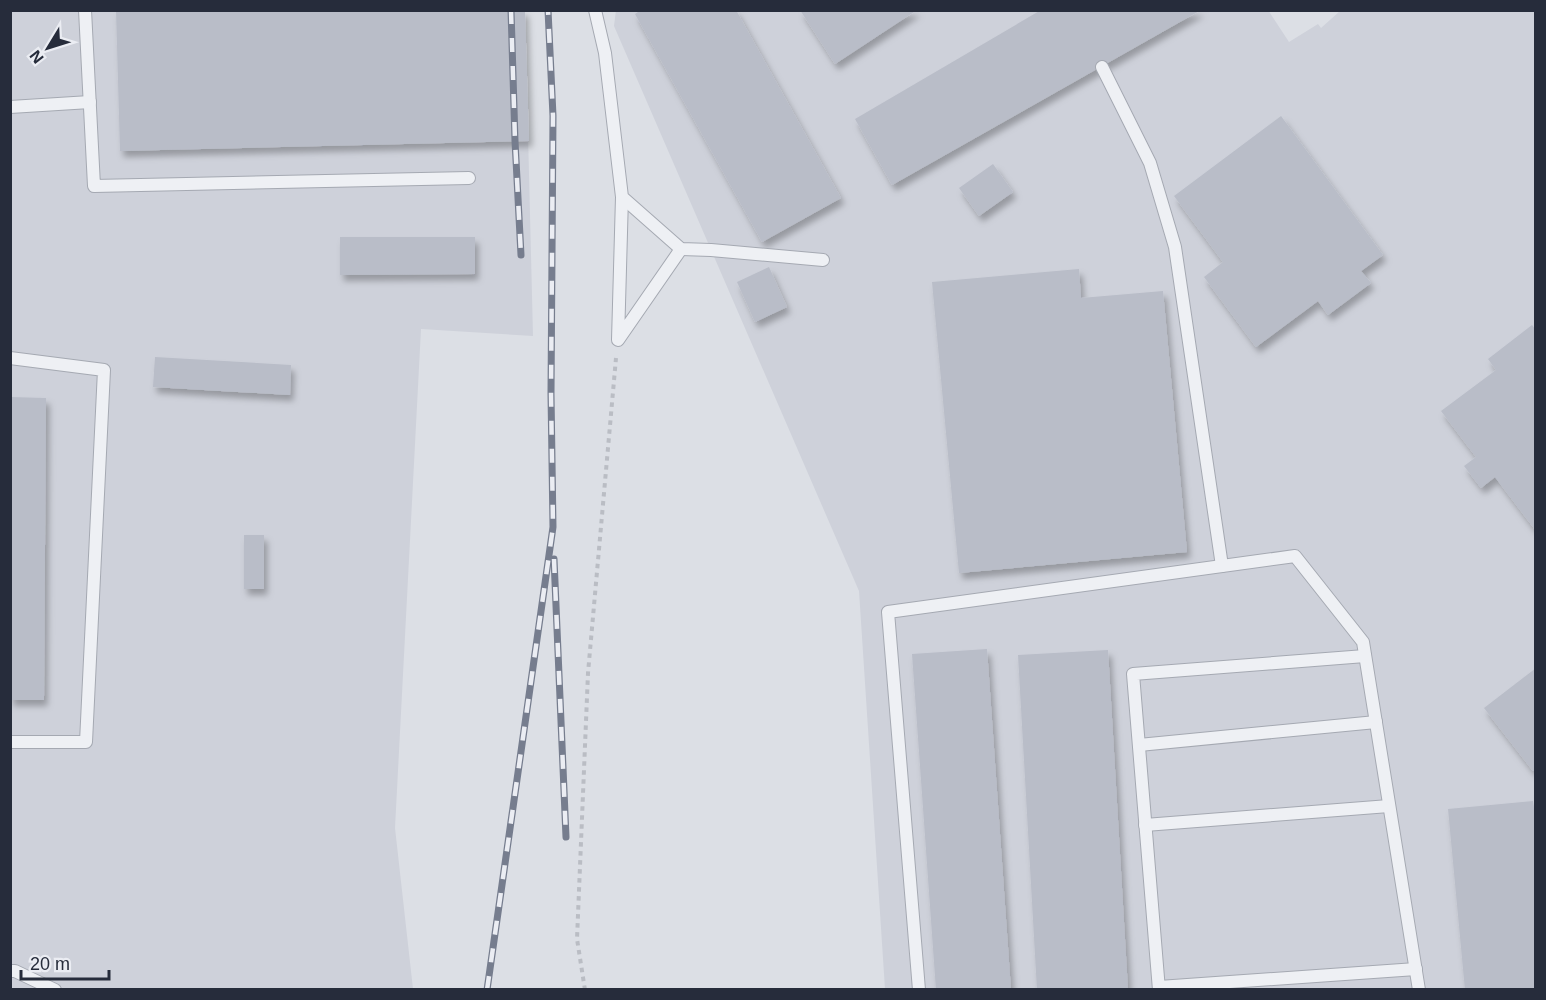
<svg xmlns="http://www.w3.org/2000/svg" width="1546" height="1000" font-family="Helvetica,sans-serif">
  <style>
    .built { fill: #ced1da }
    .building { fill: #b9bdc8; filter: url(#shadow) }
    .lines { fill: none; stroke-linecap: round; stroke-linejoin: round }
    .lane-casing { stroke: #a5a9b2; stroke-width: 14 }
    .path { stroke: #babdc4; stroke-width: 4; stroke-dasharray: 4.5 4.5; stroke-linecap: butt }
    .lane { stroke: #eef0f4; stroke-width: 12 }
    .rail-casing { stroke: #767d8e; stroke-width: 7 }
    .rail { stroke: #ebedf3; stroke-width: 4.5; stroke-dasharray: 14; stroke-linecap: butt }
  </style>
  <defs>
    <filter id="shadow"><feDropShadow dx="3.5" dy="6" stdDeviation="3" flood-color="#0004"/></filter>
  </defs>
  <rect width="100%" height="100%" fill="#dcdfe5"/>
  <g class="built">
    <polygon points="616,10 1268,10 1289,42 1318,24 1321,28 1340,11 1535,11 1535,989 885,989 859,591 614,26"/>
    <polygon points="10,11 525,11 533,336 421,329 395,828 413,989 11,989"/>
  </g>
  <g class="building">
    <polygon points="116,10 525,10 529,141 120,151"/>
    <polygon points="641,10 736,10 841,198 762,242 635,14"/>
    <polygon points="800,10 917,10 835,64"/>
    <polygon points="1041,10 1201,10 892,185 855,119"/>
    <polygon points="1281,116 1383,255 1361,271 1371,283 1328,315 1318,301 1256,347 1204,277 1223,262 1174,196"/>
    <polygon points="993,164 1013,192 979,216 959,188"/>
    <polygon points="340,237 475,237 475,274 340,275"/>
    <polygon points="769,267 787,307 755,322 737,282"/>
    <polygon points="1079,269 1081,298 1163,291 1187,552 959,573 932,282"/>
    <polygon points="1532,325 1536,330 1536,531 1495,477 1481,488 1464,466 1476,457 1441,411 1496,370 1488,359"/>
    <polygon points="155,357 291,365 290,395 153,387"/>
    <polygon points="10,397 46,398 44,700 10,700"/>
    <rect x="244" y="535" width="20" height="54"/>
    <polygon points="987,649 1011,990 936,990 912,654"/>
    <polygon points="1108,650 1128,990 1037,990 1018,655"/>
    <polygon points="1536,668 1536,769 1533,771 1484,708"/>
    <polygon points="1533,801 1536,826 1536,990 1465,990 1448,809"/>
  </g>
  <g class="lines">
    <g class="lane-casing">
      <g id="lane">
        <polyline points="85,10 94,186 469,178"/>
        <polyline points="595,10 605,53 622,197 681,249 711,250 823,260"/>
        <polyline points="1102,67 1150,163 1175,247 1222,566"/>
        <polyline points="10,107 90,102"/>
        <polyline points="622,197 618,340 681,249"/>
        <polyline points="10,358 104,370 86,742 10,742"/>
        <polyline points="1139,745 1376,722"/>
        <polyline points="1145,825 1389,806"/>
        <polyline points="10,971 15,971 55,990"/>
        <polyline points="1159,987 1416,969"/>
        <polyline points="919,990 888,612 1295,556 1363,642 1419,990"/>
        <polyline points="1159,990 1133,674 1365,656"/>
      </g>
    </g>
    <polyline class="path" points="585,990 577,939 588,673 616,358"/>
    <use href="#lane" class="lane"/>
    <g class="rail-casing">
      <g id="rail">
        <polyline points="511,10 515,141 521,255"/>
        <polyline points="554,559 566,837"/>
        <polyline points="487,990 553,527 551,394 553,116 548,10"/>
      </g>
    </g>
    <use href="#rail" class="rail"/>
  </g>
  <rect width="1546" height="1000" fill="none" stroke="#262c3b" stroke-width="24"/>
  <g transform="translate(48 48) rotate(232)" stroke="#ebedf3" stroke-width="4.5" paint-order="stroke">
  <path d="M0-4.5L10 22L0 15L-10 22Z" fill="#262c3b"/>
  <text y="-9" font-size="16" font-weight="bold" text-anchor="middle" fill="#262c3b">N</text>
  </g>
  <path d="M21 970v9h88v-9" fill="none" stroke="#262c3b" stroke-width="3"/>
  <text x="30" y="970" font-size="18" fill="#262c3b" stroke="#ebedf3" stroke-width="4.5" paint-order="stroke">20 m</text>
</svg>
